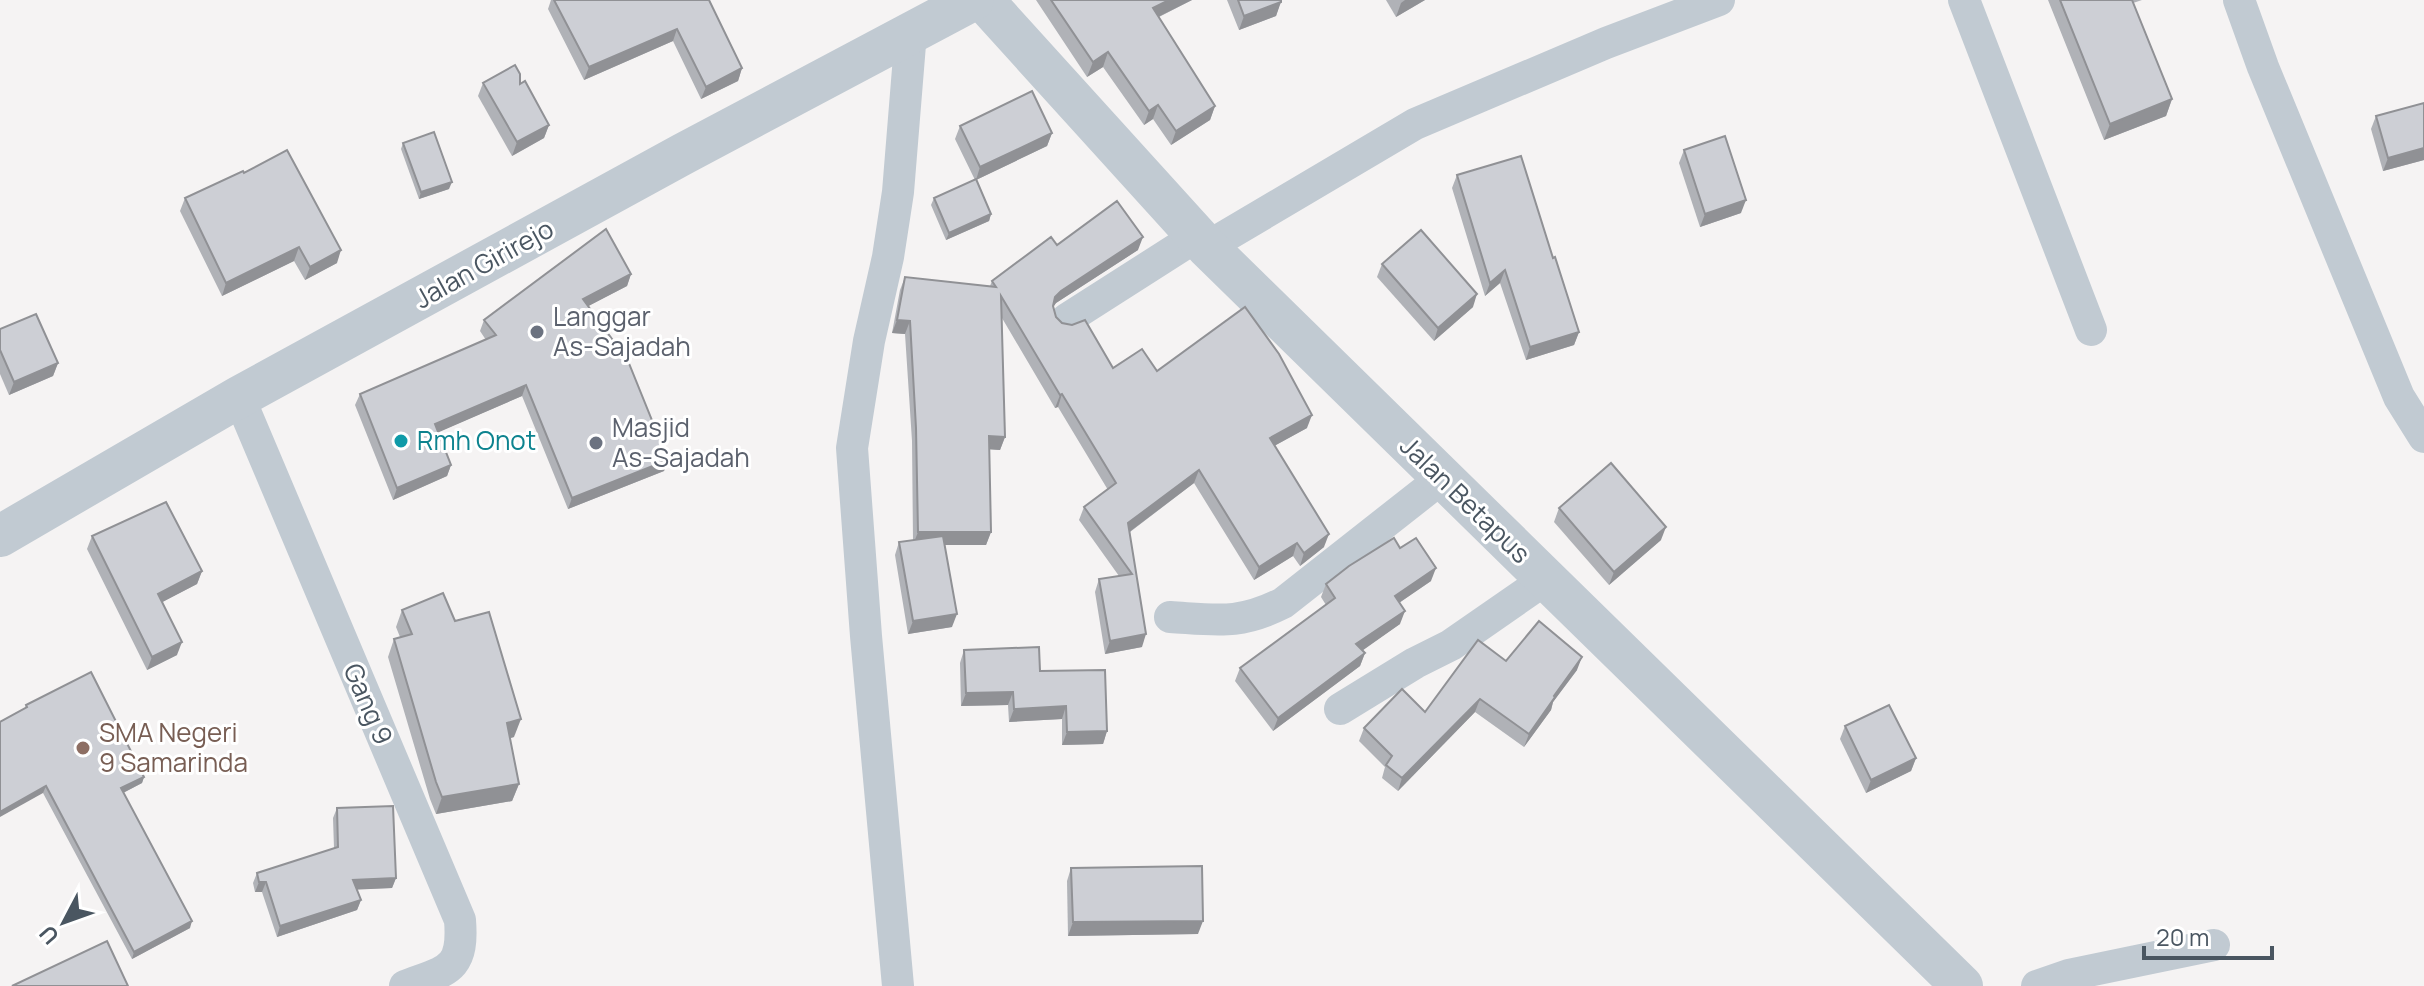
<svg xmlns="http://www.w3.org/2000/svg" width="2424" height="986" font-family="Manrope,sans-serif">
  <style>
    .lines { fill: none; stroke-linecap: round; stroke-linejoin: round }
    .minor { stroke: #c1cad2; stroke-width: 32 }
    .tertiary { stroke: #c1cad2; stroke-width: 42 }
    .wall { fill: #b0b2b7 }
    .shaded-wall { fill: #909195 }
    .building { fill: #cdcfd5; stroke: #909195; stroke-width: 2 }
    .worship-dot { fill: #6b7280; stroke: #fff; stroke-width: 3 }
    .culture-dot { fill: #0f9aa8; stroke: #fff; stroke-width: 3 }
    .education-dot { fill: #8d6e63; stroke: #fff; stroke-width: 3 }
    .labels { text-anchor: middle; stroke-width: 6; stroke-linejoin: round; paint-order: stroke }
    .street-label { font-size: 26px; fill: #4a5661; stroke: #fff }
    .worship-label { font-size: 26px; fill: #5b616d; stroke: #fff; text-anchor: start }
    .culture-label { font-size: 26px; fill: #0d838f; stroke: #fff; text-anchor: start }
    .education-label { font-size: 26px; fill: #785e54; stroke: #fff; text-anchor: start }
  </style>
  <rect width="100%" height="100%" fill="#f5f3f3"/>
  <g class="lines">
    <g class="minor">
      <polyline points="1964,0 2091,330"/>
      <polyline points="2239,0 2263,67 2399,397 2424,437"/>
      <polyline points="1207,247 1415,124 1606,43 1719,0"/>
      <polyline points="1067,319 1197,236"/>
      <path d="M239,397l221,523c4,51 -13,50 -55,66"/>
      <path d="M1170,617c48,3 69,8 113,-14l159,-125"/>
      <polyline points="1340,709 1415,663 1451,645 1546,579"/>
      <polyline points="898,986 866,636 852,448 869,341 888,257 898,192 911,32"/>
      <polyline points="2037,986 2069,975 2214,945"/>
    </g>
    <g class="tertiary">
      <polyline points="983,0 1207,247 1962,986"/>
      <polyline points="0,536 239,397 683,154 973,0"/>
    </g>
  </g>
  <g class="wall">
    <polygon points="551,0 709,0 742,68 738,81 701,99 673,41 584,80 548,9"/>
    <polygon points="1036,0 1192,0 1159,17 1215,106 1210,120 1171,145 1153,119 1144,125 1103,67 1087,77"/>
    <polygon points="1227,0 1281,0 1276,16 1239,30"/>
    <polygon points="1386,0 1425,0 1396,17"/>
    <polygon points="2048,0 2142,0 2133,3 2172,99 2166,116 2104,140"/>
    <polygon points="483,83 549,125 544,138 512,156 478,96"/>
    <polygon points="2424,103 2424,160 2383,171 2371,129 2376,116"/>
    <polygon points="960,126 1052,133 1047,146 976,180 991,214 989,221 946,240 931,205 934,198 975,180 955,139"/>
    <polygon points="403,143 449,189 419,199 401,149"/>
    <polygon points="1684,150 1741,213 1700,227 1679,163"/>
    <polygon points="244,173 337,263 305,280 294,261 222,296 180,211 185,198"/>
    <polygon points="1457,175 1553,258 1579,332 1574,345 1526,360 1500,283 1485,296 1452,188"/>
    <polygon points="1057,245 1138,250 1056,303 1053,307 1056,317 1113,368 1157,371 1307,428 1274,446 1324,547 1300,566 1293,556 1254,580 1194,483 1130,532 1142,647 1105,654 1095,592 1099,579 1119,576 1079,520 1084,507 1108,490 1058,407 1055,408 1002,318 1005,437 1000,450 989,449 991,532 986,545 945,545 952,627 908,634 895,555 899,542 913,540 912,441 905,334 892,333 900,290 905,277 990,286 992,281"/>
    <polygon points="1382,264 1473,307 1434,341 1377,277"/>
    <polygon points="631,274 627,286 588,306 668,460 664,471 568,509 522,396 438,432 451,465 447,476 393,500 355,405 360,394 486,340 480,331 484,320"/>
    <polygon points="0,329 58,363 53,376 9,395 0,374"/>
    <polygon points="1559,508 1661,540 1609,585 1554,522"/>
    <polygon points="92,536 202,571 197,584 162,602 177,655 147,670 87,549"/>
    <polygon points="1400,548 1431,581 1399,603 1400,624 1362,650 1365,653 1360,666 1273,731 1235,681 1240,668 1326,605 1321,597 1326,584"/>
    <polygon points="402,610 455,621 514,737 510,738 519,784 512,801 436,814 430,799 388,657 394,639 400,637 396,627"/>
    <polygon points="964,650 1040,671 1107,731 1103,744 1062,745 1062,719 1009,722 1008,705 961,706 960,663"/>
    <polygon points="1506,661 1577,670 1553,702 1551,710 1524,747 1475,712 1398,791 1382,778 1385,767 1359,741 1364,728 1425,712"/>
    <polygon points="26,705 144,777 142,783 123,793 190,928 132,959 43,793 25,708"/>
    <polygon points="1845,726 1916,758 1911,771 1866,793 1840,739"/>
    <polygon points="337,808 396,878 392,888 357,889 361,900 357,910 277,937 262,892 255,892 253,883 257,873 334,848 333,818"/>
    <polygon points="1071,868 1198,934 1068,936 1067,881"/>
  </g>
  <g class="shaded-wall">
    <polygon points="1169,0 1192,0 1148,22 1153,8"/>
    <polygon points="1405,0 1425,0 1396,17 1401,3"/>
    <polygon points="1281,2 1276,16 1239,30 1244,16"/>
    <polygon points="677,29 673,41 584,80 589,67"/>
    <polygon points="1108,52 1103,67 1087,77 1093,62"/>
    <polygon points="742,68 738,81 701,99 706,87"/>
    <polygon points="2172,99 2166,116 2104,140 2110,124"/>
    <polygon points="1158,105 1153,119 1144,125 1149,111"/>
    <polygon points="1215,106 1210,120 1171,145 1176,131"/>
    <polygon points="549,125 544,138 512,156 517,142"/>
    <polygon points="1052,133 1047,146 976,180 980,167"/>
    <polygon points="2424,148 2424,160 2383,171 2388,158"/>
    <polygon points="452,182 449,189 419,199 421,192"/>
    <polygon points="1746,200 1741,213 1700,227 1705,214"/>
    <polygon points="991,214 989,221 946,240 949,233"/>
    <polygon points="1143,237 1138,250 1056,303 1051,310 1055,297 1061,291"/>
    <polygon points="299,247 294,261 222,296 226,283"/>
    <polygon points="341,250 337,263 305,280 310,267"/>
    <polygon points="1505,270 1500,283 1485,296 1490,283"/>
    <polygon points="631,274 627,286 579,311 583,299"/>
    <polygon points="1477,294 1473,307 1434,341 1438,328"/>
    <polygon points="897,320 910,321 905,334 892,333"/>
    <polygon points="1579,332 1574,345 1526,360 1530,347"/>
    <polygon points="58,363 53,376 9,395 14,382"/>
    <polygon points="526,385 522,396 430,436 435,424"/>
    <polygon points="1062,394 1058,407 1055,408 1060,395"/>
    <polygon points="1312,415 1307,428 1265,451 1270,438"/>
    <polygon points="989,436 1005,437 1000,450 984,449"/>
    <polygon points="668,460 664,471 568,509 572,498"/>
    <polygon points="451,465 447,476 393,500 397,488"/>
    <polygon points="1199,470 1194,483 1124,536 1128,523"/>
    <polygon points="1666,527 1661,540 1609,585 1614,572"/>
    <polygon points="918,532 991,532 986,545 913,545"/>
    <polygon points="1329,534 1324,547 1300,566 1304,553"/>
    <polygon points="1297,543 1293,556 1254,580 1259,567"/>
    <polygon points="1436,568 1431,581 1390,609 1395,596"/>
    <polygon points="202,571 197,584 153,607 158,594"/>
    <polygon points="1405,611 1400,624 1352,658 1356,644"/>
    <polygon points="957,614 952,627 908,634 913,621"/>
    <polygon points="1146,634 1142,647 1105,654 1110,641"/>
    <polygon points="182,642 177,655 147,670 152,657"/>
    <polygon points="1365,653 1360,666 1273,731 1278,718"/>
    <polygon points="1582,657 1577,670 1553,702 1551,710 1524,747 1529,734 1554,696"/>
    <polygon points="1013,692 1008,705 961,706 966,693"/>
    <polygon points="1480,699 1475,712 1398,791 1402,778"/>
    <polygon points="1066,706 1062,719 1009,722 1014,709"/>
    <polygon points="521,719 514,737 501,741 507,723"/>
    <polygon points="1107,731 1103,744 1062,745 1067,732"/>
    <polygon points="1916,758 1911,771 1866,793 1871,780"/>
    <polygon points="144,777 142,783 119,795 121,788"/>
    <polygon points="519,784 512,801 436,814 442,797"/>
    <polygon points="46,786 43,793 0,817 0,812"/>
    <polygon points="396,878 392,888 349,890 353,880"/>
    <polygon points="259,882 266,882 262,892 255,892"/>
    <polygon points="361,900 357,910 277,937 280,926"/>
    <polygon points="192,921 190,928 132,959 134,952"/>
    <polygon points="1203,921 1198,934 1068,936 1073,922"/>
  </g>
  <g class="building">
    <polygon points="554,0 709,0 742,68 706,87 677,29 589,67"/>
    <polygon points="1051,0 1169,0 1153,8 1215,106 1176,131 1158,105 1149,111 1108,52 1093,62"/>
    <polygon points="1238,0 1281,0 1281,2 1244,16"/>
    <polygon points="2060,0 2132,0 2172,99 2110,124"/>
    <polygon points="515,65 520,74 520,84 525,81 549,125 517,142 483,83"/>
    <polygon points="1032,91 1052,133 980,167 960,126"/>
    <polygon points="2424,103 2424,148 2388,158 2376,116"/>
    <polygon points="434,132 452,182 421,192 403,143"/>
    <polygon points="1725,136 1746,200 1705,214 1684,150"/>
    <polygon points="287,150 341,250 310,267 299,247 226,283 185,198 243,171 244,173"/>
    <polygon points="1521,156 1553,258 1555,257 1579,332 1530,347 1505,270 1490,283 1457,175"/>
    <polygon points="976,179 991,214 949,233 934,198"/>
    <polygon points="1117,201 1143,237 1061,291 1055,297 1053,306 1056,317 1062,323 1072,325 1085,320 1113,368 1142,349 1157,371 1245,307 1279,354 1312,415 1270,438 1329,534 1304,553 1297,543 1259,567 1199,470 1128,523 1146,634 1110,641 1099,579 1132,574 1084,507 1116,483 1062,394 1060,395 1001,296 1005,437 989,436 991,532 918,532 916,428 910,321 897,320 905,277 996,287 992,281 1051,237 1057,245"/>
    <polygon points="606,229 631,274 583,299 628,361 668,460 572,498 526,385 435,424 451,465 397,488 360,394 496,335 484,320"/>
    <polygon points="1421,230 1477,294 1438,328 1382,264"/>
    <polygon points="36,314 58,363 14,382 0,350 0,329"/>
    <polygon points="1611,463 1666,527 1614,572 1559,508"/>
    <polygon points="166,502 202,571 158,594 182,642 152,657 92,536"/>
    <polygon points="943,536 957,614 913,621 899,542"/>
    <polygon points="1394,538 1400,548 1416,538 1436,568 1395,596 1405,611 1356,644 1365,653 1278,718 1240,668 1335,598 1326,584 1349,566"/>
    <polygon points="443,593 455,621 489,612 521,719 507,723 519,784 442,797 436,782 394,639 412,634 402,610"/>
    <polygon points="1539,621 1582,657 1554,696 1555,697 1529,734 1480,699 1402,778 1386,765 1392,756 1364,728 1402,689 1425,712 1478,640 1506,661"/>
    <polygon points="1039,647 1040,671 1105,670 1107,731 1067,732 1066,706 1014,709 1013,692 966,693 964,650"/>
    <polygon points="91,672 144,777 121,788 192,921 134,952 46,786 0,812 0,722 27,707 26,705"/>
    <polygon points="1889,705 1916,758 1871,780 1845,726"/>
    <polygon points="393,806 396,878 353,880 361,900 280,926 266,882 259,882 257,873 338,847 337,808"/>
    <polygon points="1202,866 1203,921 1073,922 1071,868"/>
    <polygon points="107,941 128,986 12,986"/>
  </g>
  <g class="worship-dot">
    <circle cx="537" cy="332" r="8"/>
    <circle cx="596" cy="443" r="8"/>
  </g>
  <circle class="culture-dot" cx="401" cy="441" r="8"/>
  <circle class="education-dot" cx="83" cy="748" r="8"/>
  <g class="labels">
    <g class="street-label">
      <text transform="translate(484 264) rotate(-29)" y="9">Jalan Girirejo</text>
      <text transform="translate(1465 500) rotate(44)" y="9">Jalan Betapus</text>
      <text transform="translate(368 704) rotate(67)" y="9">Gang 9</text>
    </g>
    <g class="worship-label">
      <text x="553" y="326">Langgar<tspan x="553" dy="30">As-Sajadah</tspan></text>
      <text x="612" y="437">Masjid<tspan x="612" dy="30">As-Sajadah</tspan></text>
    </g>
    <g class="culture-label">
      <text x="417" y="450">Rmh Onot</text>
    </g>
    <g class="education-label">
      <text x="99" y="742">SMA Negeri<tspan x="99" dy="30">9 Samarinda</tspan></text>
    </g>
  </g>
  <g transform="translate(64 922) rotate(229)" stroke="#ffffff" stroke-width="6" paint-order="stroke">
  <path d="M0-6L14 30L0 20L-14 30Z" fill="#4a5661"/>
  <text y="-12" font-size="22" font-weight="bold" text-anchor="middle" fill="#4a5661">U</text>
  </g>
  <path d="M2144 946v12h128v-12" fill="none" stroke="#4a5661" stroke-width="4"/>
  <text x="2156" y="946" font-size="24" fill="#4a5661" stroke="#ffffff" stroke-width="6" paint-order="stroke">20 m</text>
</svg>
